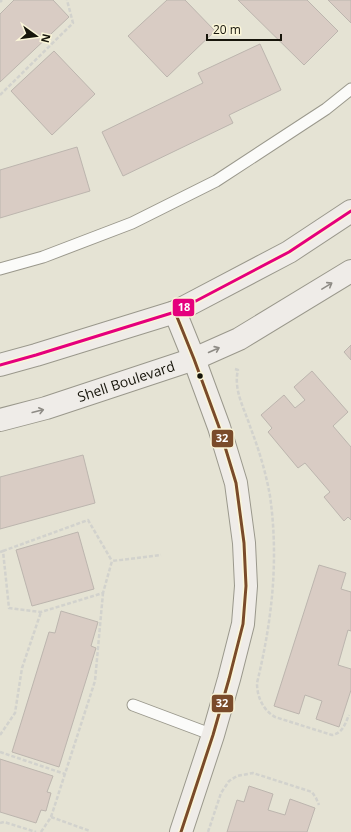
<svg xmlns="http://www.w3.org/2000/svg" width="351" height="832" font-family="'Open Sans',sans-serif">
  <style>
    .building { fill: #d9ccc4; stroke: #bcb5ae }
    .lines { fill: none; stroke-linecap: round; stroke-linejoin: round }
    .lane-casing { stroke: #9a988c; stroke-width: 13 }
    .secondary-casing { stroke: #9a988c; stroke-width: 24 }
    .path { stroke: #d2d2cd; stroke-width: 2.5; stroke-dasharray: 4 2; stroke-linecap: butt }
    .lane { stroke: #fbfbf9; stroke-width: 11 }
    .secondary { stroke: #efece8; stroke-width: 22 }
    .bus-1-casing { stroke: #fbf6d9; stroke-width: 6 }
    .bus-2-casing { stroke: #fbf6d9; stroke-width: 6 }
    .bus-1 { stroke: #e5007d; stroke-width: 3 }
    .bus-2 { stroke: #7a4b2a; stroke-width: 3 }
    .oneway { stroke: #8e8b85 }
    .bus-dot { fill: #17150b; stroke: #fbf6d9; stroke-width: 1.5 }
    .labels { text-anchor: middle; stroke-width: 4; stroke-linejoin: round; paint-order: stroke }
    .street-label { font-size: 14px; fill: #17150b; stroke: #fbf6d9 }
    .line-badge { stroke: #fbf6d9; stroke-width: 1.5 }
    .badge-label { font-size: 11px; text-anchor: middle; font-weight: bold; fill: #fff }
  </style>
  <rect width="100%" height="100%" fill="#e5e3d4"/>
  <g class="building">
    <polygon points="14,0 53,0 69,17 0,82 0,14"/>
    <polygon points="167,0 185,0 215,31 167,77 128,36"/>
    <polygon points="238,0 307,0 338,31 304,65"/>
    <polygon points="328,0 351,0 351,23"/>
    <polygon points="260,44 281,90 229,115 233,123 123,176 102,132 203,83 198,73"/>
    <polygon points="54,51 95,94 52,135 11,91"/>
    <polygon points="77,147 90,191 0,218 0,170"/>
    <polygon points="351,345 351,360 344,352"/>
    <polygon points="312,371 348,412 333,426 351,447 351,520 348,517 344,521 324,497 330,492 305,463 298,468 268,432 272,428 261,415 284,395 295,408 305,400 294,387"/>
    <polygon points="83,455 95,503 0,529 0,477"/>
    <polygon points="78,532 94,589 32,606 16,550"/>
    <polygon points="319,565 346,573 341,589 351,592 351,631 348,630 338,665 351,669 351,690 339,727 316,719 322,701 305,695 299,714 274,706"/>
    <polygon points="61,611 98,622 91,646 96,648 59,767 12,752 49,632 55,633"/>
    <polygon points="0,759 53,776 47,792 51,793 46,811 41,810 36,823 0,812"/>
    <polygon points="249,786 273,794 268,810 285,815 290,799 315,808 307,832 227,832 237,800 244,802"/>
  </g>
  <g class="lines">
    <g class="lane-casing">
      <g id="lane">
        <polyline points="0,269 43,257 132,223 216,181 326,109 351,89"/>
        <polyline points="133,705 213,735"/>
      </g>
    </g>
    <g class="secondary-casing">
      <g id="secondary">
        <polyline points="175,312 194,359 219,427 236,483 244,543 246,586 243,624 229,679 213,735 181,832"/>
        <polyline points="0,365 36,355 175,312 289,252 351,211"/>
        <path id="s1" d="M0,420l46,-12 148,-49 45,-20 112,-68"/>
      </g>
    </g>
    <g class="path">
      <polyline points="0,2 2,0"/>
      <polyline points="0,95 73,23 67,0"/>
      <path d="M235,369l3,1c-5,20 7,40 13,59 8,21 15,44 19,67 9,64 2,125 -13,187 0,14 6,27 18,34l57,18c11,-2 13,-11 17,-20"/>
      <polyline points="3,551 88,520 112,561"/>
      <polyline points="0,552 3,551 9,608 41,612 103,593 112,561 161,555"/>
      <polyline points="0,735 15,713 22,668 41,612"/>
      <polyline points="0,752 65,774"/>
      <polyline points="51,817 95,681 103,593"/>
      <polyline points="0,823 4,822 36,832"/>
      <polyline points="41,832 51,817 90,831"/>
      <polyline points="208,832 221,793 229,781 237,776 253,773 312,792 316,798 319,805"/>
    </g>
    <use href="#lane" class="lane"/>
    <use href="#secondary" class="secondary"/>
    <g class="bus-1-casing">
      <polyline id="bus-1" points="0,365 36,355 175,312 289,252 351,211"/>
    </g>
    <g class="bus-2-casing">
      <polyline id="bus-2" points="175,312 194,359 219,427 236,483 244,543 246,586 243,624 229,679 213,735 181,832"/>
    </g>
    <use href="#bus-1" class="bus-1"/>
    <use href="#bus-2" class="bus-2"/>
  </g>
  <defs><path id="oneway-shaft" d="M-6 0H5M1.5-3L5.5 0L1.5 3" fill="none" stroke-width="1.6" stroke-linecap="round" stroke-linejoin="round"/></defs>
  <g class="oneway">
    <use href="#oneway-shaft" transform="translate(327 286) rotate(-31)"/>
    <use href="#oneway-shaft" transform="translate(214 350) rotate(-24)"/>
    <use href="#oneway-shaft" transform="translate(38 411) rotate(-14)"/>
  </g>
  <circle class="bus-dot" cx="200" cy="376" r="3.5"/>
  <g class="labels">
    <g class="street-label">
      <text dy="5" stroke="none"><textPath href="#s1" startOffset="132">Shell Boulevard</textPath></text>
    </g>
  </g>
  <g class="line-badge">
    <rect x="172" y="298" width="23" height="19" rx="4" fill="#e5007d"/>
    <rect x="211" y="429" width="23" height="19" rx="4" fill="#7a4b2a"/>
    <rect x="211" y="694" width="23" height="19" rx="4" fill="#7a4b2a"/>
  </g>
  <g class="badge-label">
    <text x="184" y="311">18</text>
    <text x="222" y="442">32</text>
    <text x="222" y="707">32</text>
  </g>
  <g transform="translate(36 36) rotate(104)" stroke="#fbf6d9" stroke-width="3" paint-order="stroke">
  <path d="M0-3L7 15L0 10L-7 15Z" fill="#17150b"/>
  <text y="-6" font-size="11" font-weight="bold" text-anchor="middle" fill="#17150b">N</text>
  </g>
  <path d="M207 34v6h74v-6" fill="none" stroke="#17150b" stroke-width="2"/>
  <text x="213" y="34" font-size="12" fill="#17150b" stroke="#fbf6d9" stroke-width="3" paint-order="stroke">20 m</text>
</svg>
